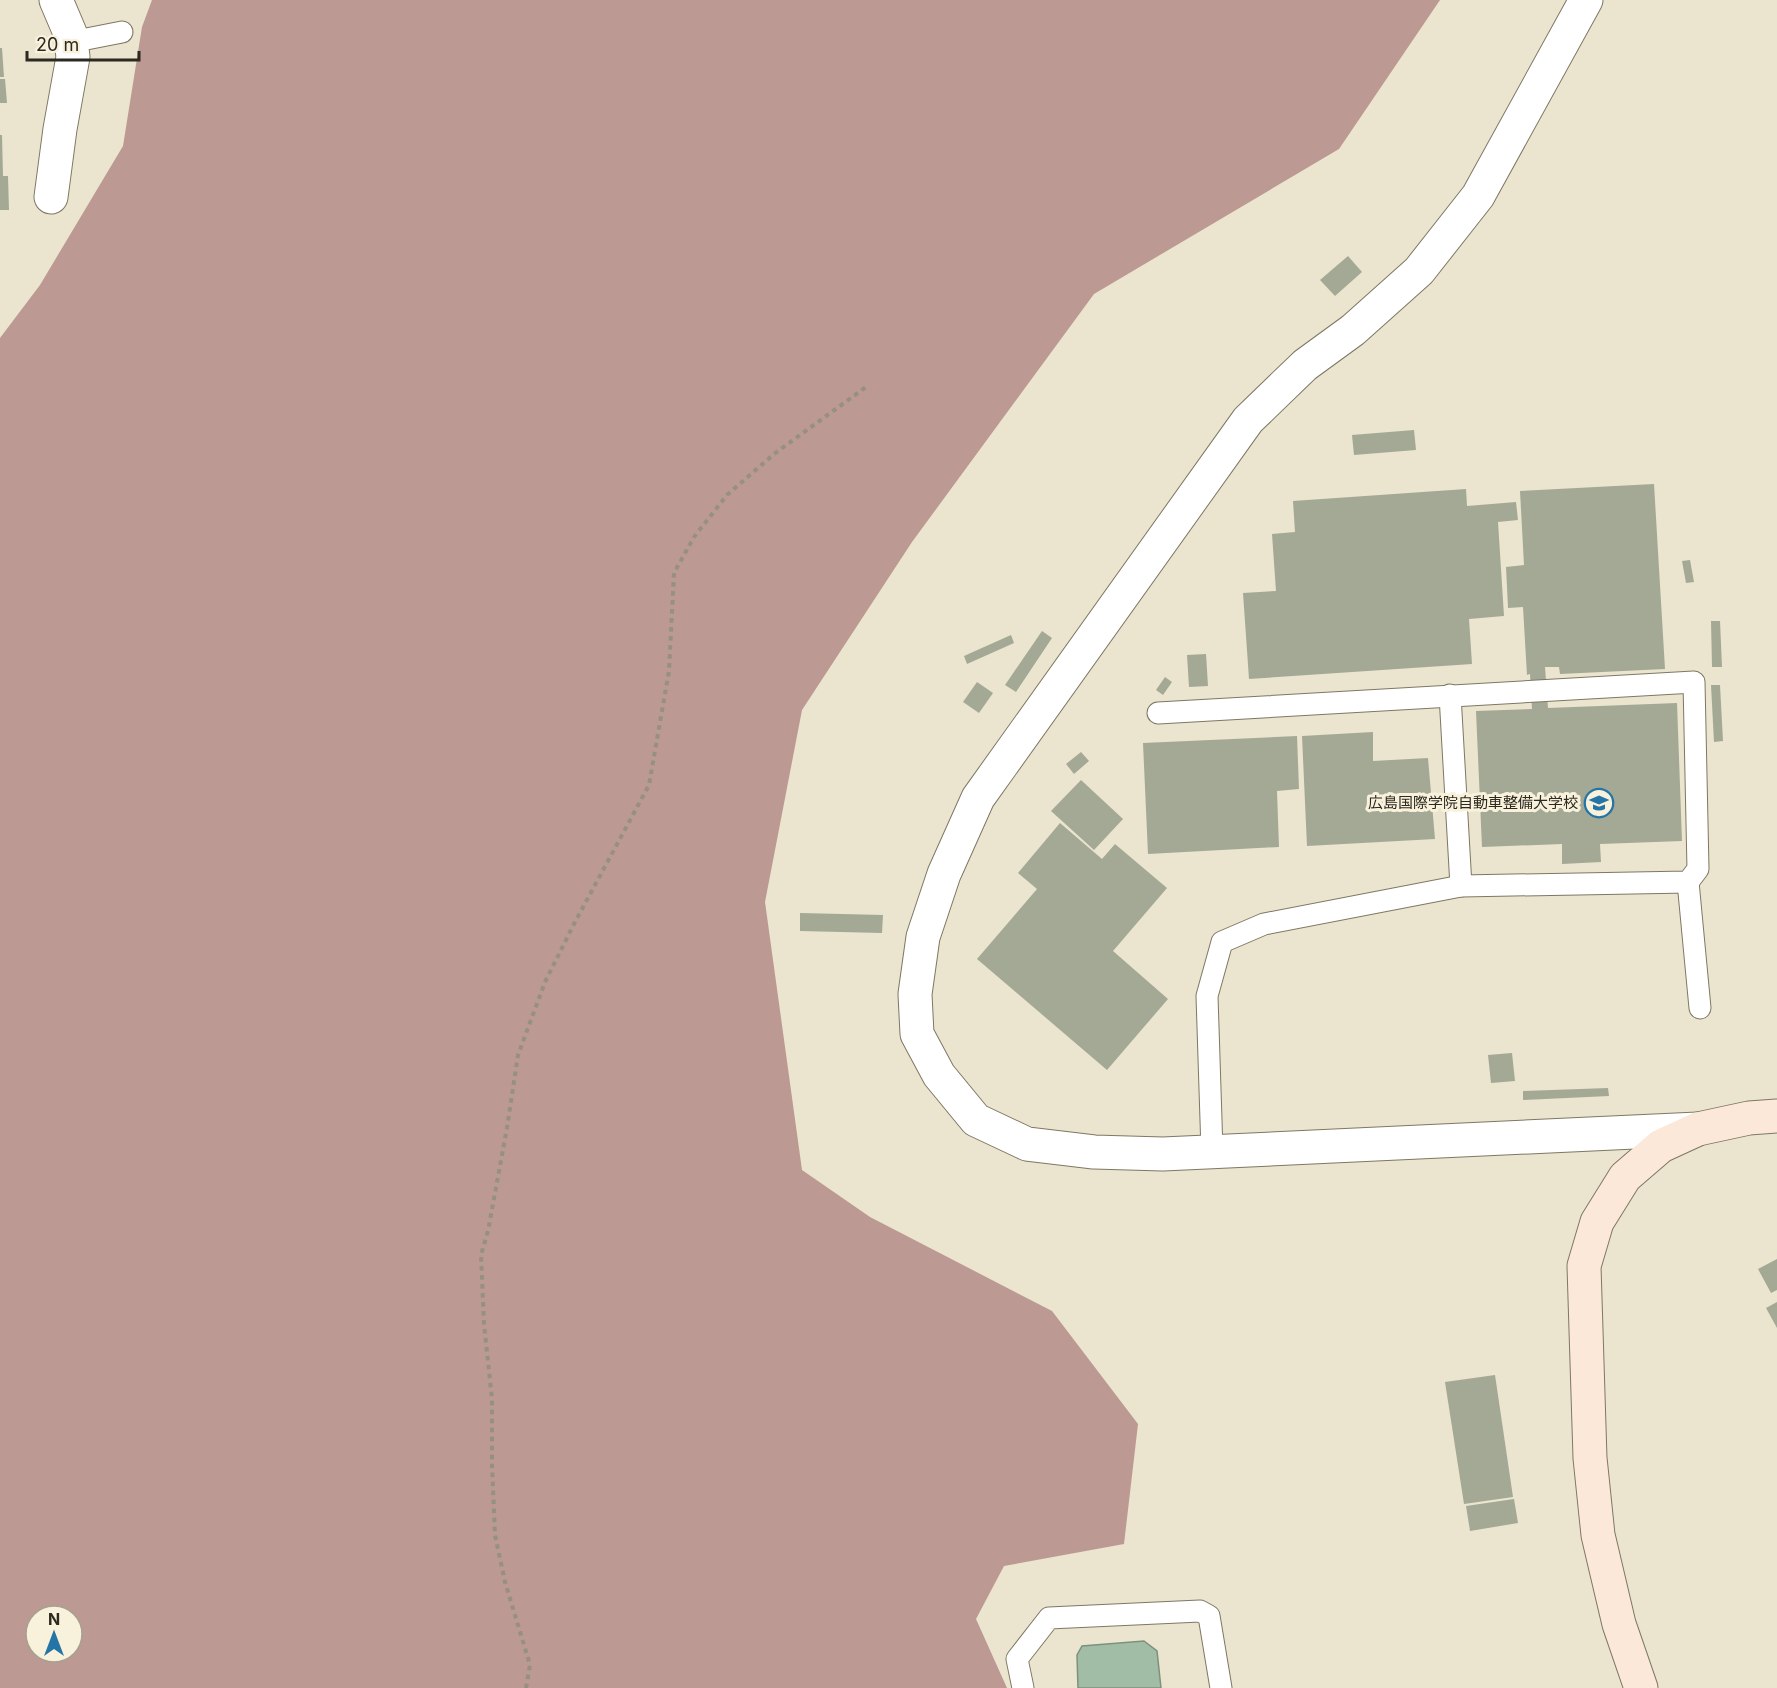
<svg xmlns="http://www.w3.org/2000/svg" width="1777" height="1688" font-family="Inter,'Noto Sans JP',sans-serif">
  <style>
    .forest { fill: #bc9992; fill-rule: evenodd }
    .water { fill: #a1bda6; stroke: #7e917e; stroke-width: 1.5 }
    .building { fill: #a3a995 }
    .lines { fill: none; stroke-linecap: round; stroke-linejoin: round }
    .lane-casing { stroke: #7e7764; stroke-width: 23 }
    .street-casing { stroke: #7e7764; stroke-width: 35 }
    .secondary-casing { stroke: #7e7764; stroke-width: 35 }
    .path { stroke: #959080; stroke-width: 4; stroke-dasharray: 4.5 4.5; stroke-linecap: butt }
    .lane { stroke: #fff; stroke-width: 21 }
    .street { stroke: #fff; stroke-width: 33 }
    .secondary { stroke: #fce8d8; stroke-width: 33 }
    .labels { text-anchor: middle; stroke-width: 6; stroke-linejoin: round; paint-order: stroke }
    .poi-label { font-size: 15px; fill: #2b2920; stroke: #f8f1db; text-anchor: end }
  </style>
  <rect width="100%" height="100%" fill="#ebe4ce"/>
  <path class="forest" d="M152,0h1288l-101,149 -245,145 -182,248 -110,168 -37,192 37,268 68,47 182,94 86,113 -14,120 -120,22 -28,53 31,69h-1007v-1350l40,-53 83,-139 19,-119zM36,1616h36v36h-36z"/>
  <polygon class="water" points="1144,1641 1157,1651 1161,1688 1078,1688 1077,1655 1082,1646"/>
  <g class="building">
    <polygon points="0,48 2,48 4,77 0,77"/>
    <polygon points="0,79 5,79 7,103 0,103"/>
    <polygon points="0,135 2,135 3,176 8,176 9,210 0,210"/>
    <polygon points="1348,256 1362,272 1335,296 1320,280"/>
    <polygon points="1414,430 1416,450 1354,455 1352,435"/>
    <polygon points="1654,484 1665,669 1560,674 1559,667 1545,667 1548,708 1677,703 1682,841 1600,844 1601,862 1562,864 1562,844 1482,847 1476,711 1532,709 1530,674 1527,675 1523,607 1508,608 1506,567 1524,565 1520,491"/>
    <polygon points="1466,489 1467,506 1516,502 1518,520 1498,522 1504,616 1469,619 1472,664 1249,679 1243,593 1276,591 1272,534 1295,532 1293,501"/>
    <polygon points="1690,560 1694,582 1686,583 1682,561"/>
    <polygon points="1711,621 1720,621 1722,667 1712,667"/>
    <polygon points="1042,631 1052,638 1016,692 1005,685"/>
    <polygon points="1011,635 1014,643 967,664 964,656"/>
    <polygon points="1206,654 1208,686 1189,687 1187,655"/>
    <polygon points="1165,677 1172,682 1163,695 1156,690"/>
    <polygon points="977,682 993,693 979,713 963,702"/>
    <polygon points="1711,685 1720,685 1723,741 1714,742"/>
    <polygon points="1373,732 1373,761 1428,758 1435,839 1307,846 1302,736"/>
    <polygon points="1297,736 1299,789 1277,791 1279,847 1148,854 1143,743"/>
    <polygon points="1081,752 1089,761 1074,774 1066,764"/>
    <polygon points="1081,780 1123,819 1094,850 1051,811"/>
    <polygon points="1060,823 1102,859 1115,844 1167,888 1113,951 1168,999 1107,1070 977,959 1037,889 1018,873"/>
    <polygon points="800,913 883,915 882,933 800,931"/>
    <polygon points="1512,1053 1515,1081 1491,1083 1488,1055"/>
    <polygon points="1608,1088 1609,1096 1523,1100 1523,1091"/>
    <polygon points="1777,1259 1777,1290 1771,1293 1758,1269"/>
    <polygon points="1777,1302 1777,1328 1766,1308"/>
    <polygon points="1495,1375 1513,1497 1464,1504 1445,1382"/>
    <polygon points="1514,1499 1518,1523 1470,1531 1466,1506"/>
  </g>
  <g class="lines">
    <g class="lane-casing">
      <g id="lane">
        <polyline points="71,42 122,32"/>
        <polyline points="1450,695 1461,886"/>
        <polyline points="1158,713 1694,682 1698,869 1688,882 1461,886 1264,924 1222,942 1207,996 1212,1151"/>
        <polyline points="1688,882 1700,1008"/>
        <polyline points="1023,1688 1017,1659 1049,1618 1200,1611 1209,1616 1221,1688"/>
      </g>
    </g>
    <g class="street-casing">
      <g id="street">
        <polyline points="1586,0 1478,196 1419,271 1353,330 1305,365 1248,420 978,798 944,874 923,937 915,994 917,1034 939,1075 976,1120 1027,1144 1094,1152 1163,1154 1698,1129"/>
        <polyline points="51,197 60,129 73,57 70,33 56,0"/>
      </g>
    </g>
    <g class="secondary-casing">
      <polyline id="secondary" points="1641,1688 1619,1624 1598,1535 1590,1458 1584,1266 1597,1222 1625,1177 1661,1146 1698,1129 1749,1118 1777,1116"/>
    </g>
    <polyline class="path" points="526,1688 530,1665 505,1582 495,1535 492,1465 492,1399 484,1324 481,1255 488,1231 507,1128 518,1055 545,982 575,922 649,785 669,671 674,573 694,537 727,495 774,454 866,387"/>
    <use href="#lane" class="lane"/>
    <use href="#street" class="street"/>
    <use href="#secondary" class="secondary"/>
  </g>
  <defs>
    <g id="university-ring" transform="scale(1.5)"><circle r="9.5" fill="#f8f1db" stroke="#2475a6" stroke-width="1.5"/><path d="M0-5L7-2L0 1L-7-2ZM-4 1L0 2.5L4 1V4Q0 6-4 4Z" fill="#2475a6"/></g>
  </defs>
  <g fill-rule="evenodd">
    <use href="#university-ring" x="1599" y="803"/>
  </g>
  <g class="labels">
    <g class="poi-label">
      <text x="1578" y="808">広島国際学院自動車整備大学校</text>
    </g>
  </g>
  <g transform="translate(54 1634)"><circle r="28" fill="#f8f1db" stroke="#a6a190" stroke-width="1.5"/>
  <path d="M0-4.5L10 22L0 15L-10 22Z" fill="#2475a6"/>
  <text y="-9" font-size="16" font-weight="bold" text-anchor="middle" fill="#2b2920">N</text>
  </g>
  <path d="M27 51v9h112v-9" fill="none" stroke="#2b2920" stroke-width="3"/>
  <text x="36" y="51" font-size="18" fill="#2b2920" stroke="#f8f1db" stroke-width="4.5" paint-order="stroke">20 m</text>
</svg>
